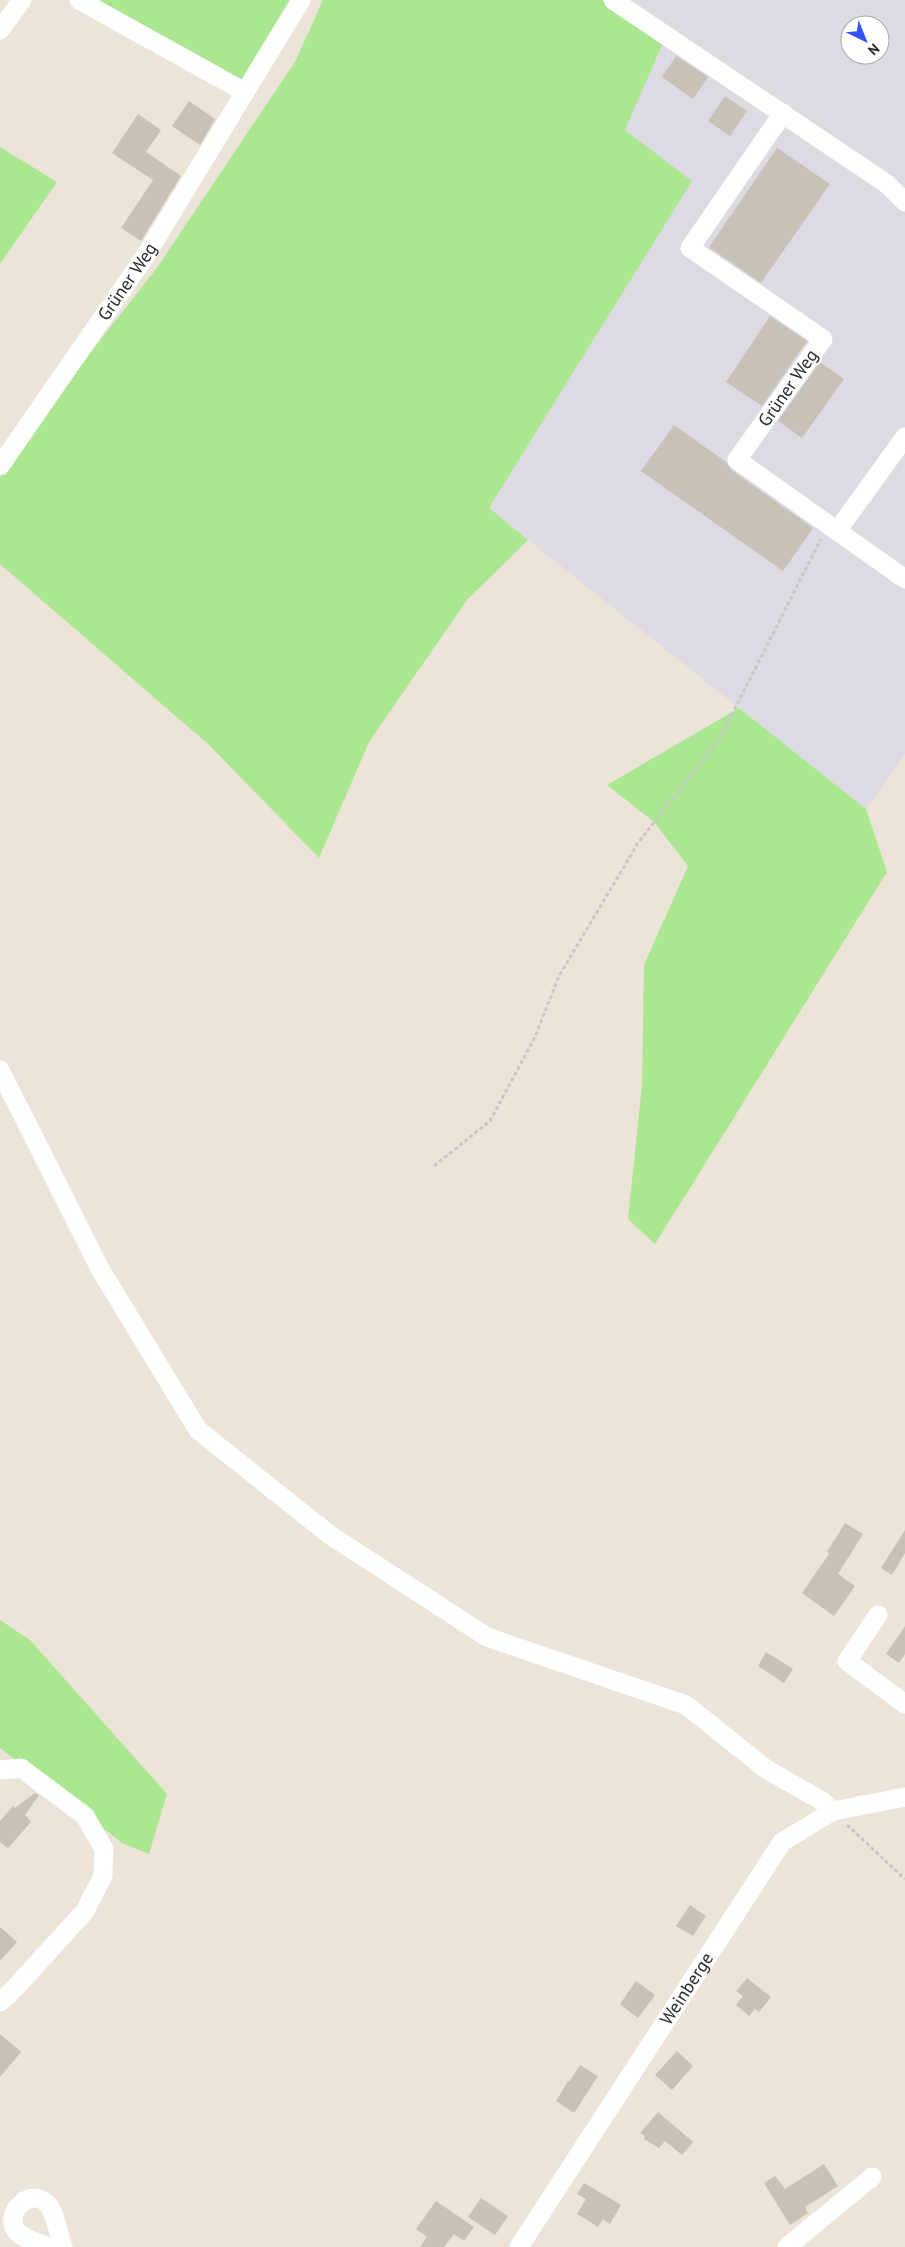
<svg xmlns="http://www.w3.org/2000/svg" width="905" height="2247" font-family="'PT Sans',sans-serif">
  <style>
    .industrial { fill: #dddae4; fill-rule: evenodd }
    .green { fill: #abe790 }
    .building { fill: #c7c1b8 }
    .lines { fill: none; stroke-linecap: round; stroke-linejoin: round }
    .path { stroke: #c7c7c7; stroke-width: 3; stroke-dasharray: 4 2.5; stroke-linecap: butt }
    .minor { stroke: #fff; stroke-width: 19 }
    .labels { text-anchor: middle; stroke-width: 4.5; stroke-linejoin: round; paint-order: stroke }
    .street-label { font-size: 18px; fill: #282828; stroke: #fff }
  </style>
  <rect width="100%" height="100%" fill="#ece4d8"/>
  <path class="industrial" d="M613,0h292v754l-39,55 -377,-300 202,-328 -66,-51 41,-94zM850,25h30v30h-30z"/>
  <g class="green">
    <polygon points="79,0 293,0 245,92"/>
    <polygon points="323,0 613,0 666,36 625,130 692,181 489,508 528,540 467,600 369,742 319,858 209,745 0,564 0,468 156,269 295,62"/>
    <polygon points="0,147 57,182 0,264"/>
    <polygon points="739,708 866,809 887,872 655,1244 628,1219 642,1085 644,965 688,866 654,822 607,785"/>
    <polygon points="0,1620 30,1640 167,1794 149,1854 122,1843 0,1748"/>
  </g>
  <g class="building">
    <polygon points="676,56 708,77 693,99 662,77"/>
    <polygon points="725,96 747,111 730,136 708,121"/>
    <polygon points="189,101 215,119 200,145 172,126"/>
    <polygon points="138,114 161,130 146,152 181,176 141,241 121,228 153,180 112,153"/>
    <polygon points="777,148 830,184 761,283 709,247"/>
    <polygon points="770,316 807,341 762,406 726,382"/>
    <polygon points="820,362 844,379 802,438 778,421"/>
    <polygon points="674,425 726,462 730,469 813,528 783,571 641,471"/>
    <polygon points="845,1523 863,1534 838,1574 855,1586 834,1616 802,1593 829,1554 827,1552"/>
    <polygon points="905,1530 905,1553 892,1575 881,1568"/>
    <polygon points="905,1626 905,1654 899,1663 886,1654"/>
    <polygon points="766,1652 793,1669 784,1683 758,1666"/>
    <polygon points="35,1793 39,1795 25,1815 31,1822 8,1848 0,1842 0,1821 13,1806 15,1808"/>
    <polygon points="690,1905 706,1916 693,1936 676,1926"/>
    <polygon points="0,1927 17,1942 0,1961"/>
    <polygon points="747,1978 771,1997 759,2012 755,2009 749,2016 736,2005 743,1996 736,1991"/>
    <polygon points="636,1981 655,1995 638,2018 620,2004"/>
    <polygon points="0,2034 21,2052 0,2077"/>
    <polygon points="677,2051 693,2066 672,2090 655,2075"/>
    <polygon points="580,2065 598,2076 574,2113 556,2101 568,2081 569,2082"/>
    <polygon points="658,2112 693,2142 682,2155 665,2141 659,2148 644,2139 645,2136 640,2133"/>
    <polygon points="824,2164 838,2186 805,2207 808,2213 790,2225 764,2183 775,2176 785,2189"/>
    <polygon points="584,2183 621,2205 610,2224 603,2219 598,2227 577,2214 586,2199 577,2194"/>
    <polygon points="481,2198 508,2216 495,2235 468,2217"/>
    <polygon points="436,2201 474,2227 464,2241 454,2234 444,2247 420,2247 427,2237 416,2229"/>
  </g>
  <g class="lines">
    <g class="path">
      <polyline points="434,1166 490,1121 535,1037 559,976 638,843 720,738 821,539"/>
      <polyline points="847,1825 905,1879"/>
    </g>
    <g class="minor">
      <polyline points="79,0 245,92"/>
      <polyline points="613,0 887,184 905,202"/>
      <polyline points="0,30 22,0"/>
      <polyline points="783,113 690,248 823,339 737,460 905,579"/>
      <path id="s1" d="M0,466l146,-211 155,-255"/>
      <polyline points="837,531 905,437"/>
      <polyline points="0,1070 100,1269 198,1430 330,1535 487,1637 686,1705 766,1769 822,1801 833,1811"/>
      <polyline points="878,1615 847,1661 905,1704"/>
      <polyline points="0,1770 21,1768 85,1816 104,1849 103,1876 85,1911 15,1988 0,2002"/>
      <path d="M49,2247c-10,-4 -23,-7 -31,-14 -18,-20 16,-50 32,-26 6,11 9,28 13,40"/>
      <path id="s2" d="M519,2247l263,-405 51,-31 72,-14"/>
      <polyline points="787,2247 872,2177"/>
    </g>
  </g>
  <g class="labels">
    <g class="street-label">
      <text dy="6" stroke="none"><textPath href="#s1" startOffset="224">Grüner Weg</textPath></text>
      <text transform="translate(788 388) rotate(-55)" y="6">Grüner Weg</text>
      <text dy="6" stroke="none"><textPath href="#s2" startOffset="308">Weinberge</textPath></text>
    </g>
  </g>
  <g transform="translate(865 40) rotate(137)"><circle r="24" fill="#ffffff" stroke="#a9a9a9"/>
  <path d="M0-4L9 19L0 12L-9 19Z" fill="#3352ff"/>
  <text y="-8" font-size="14" font-weight="bold" text-anchor="middle" fill="#282828">N</text>
  </g>
</svg>
